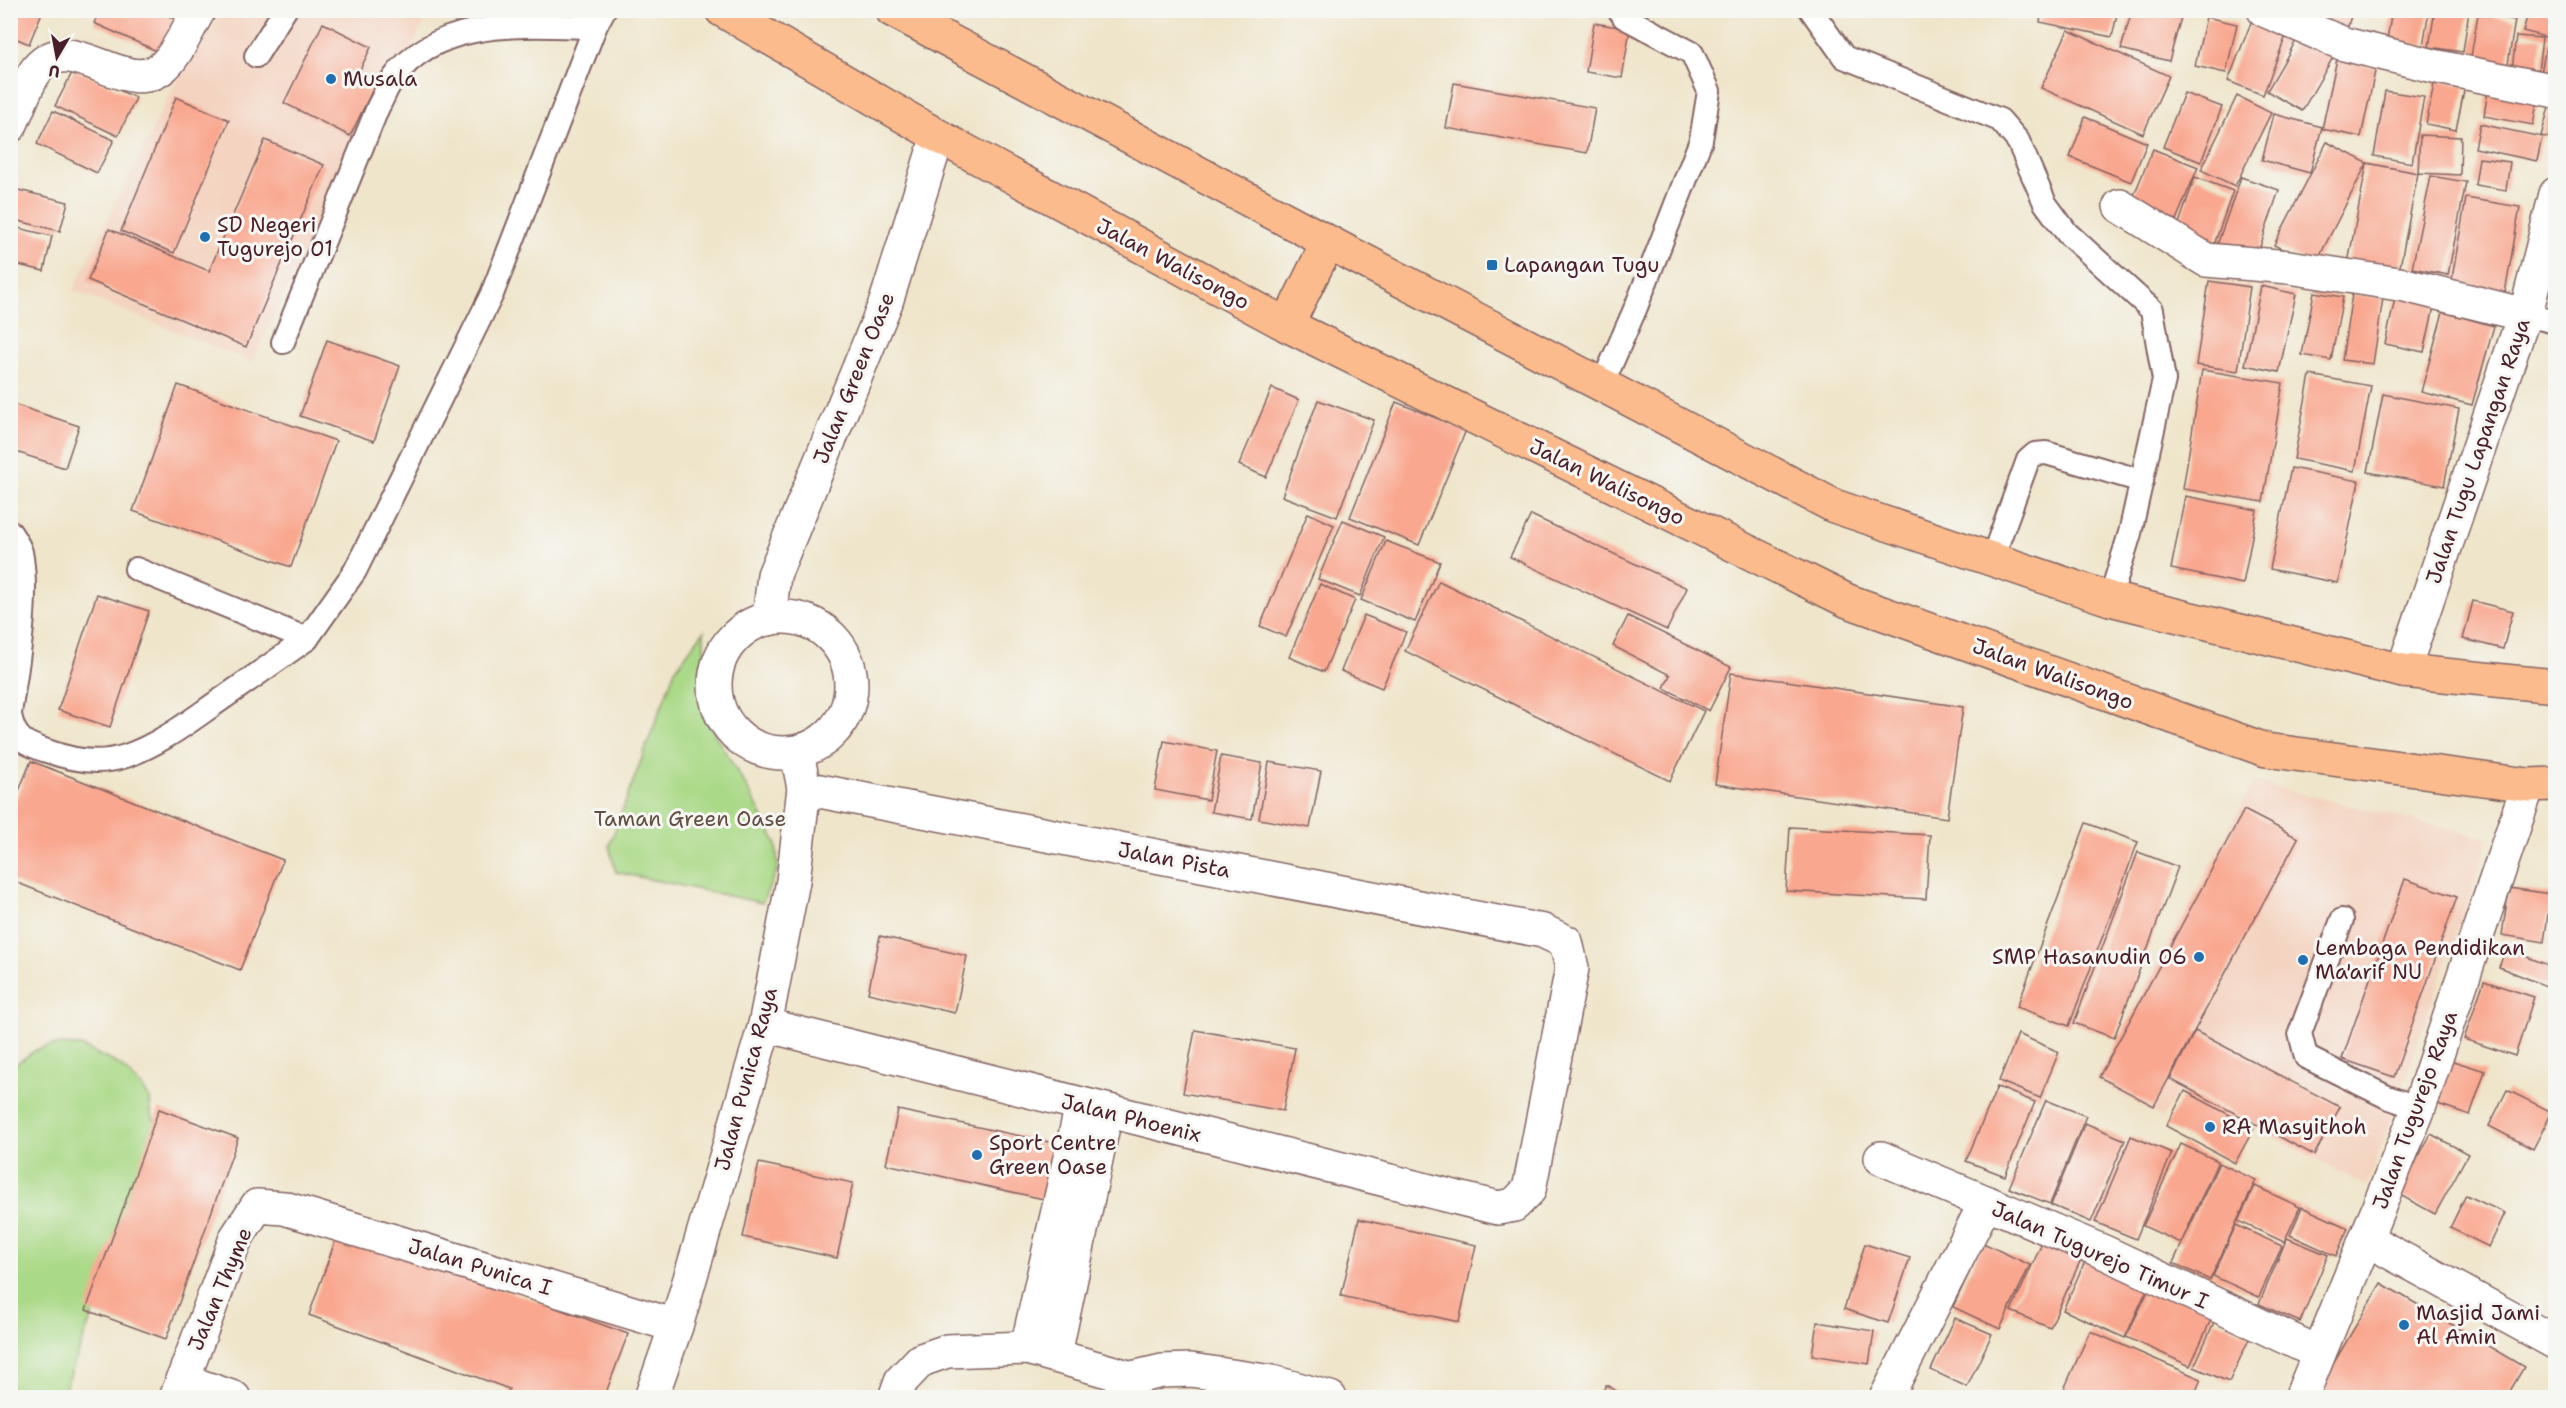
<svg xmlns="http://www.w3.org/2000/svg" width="2566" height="1408" font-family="'Shantell Sans',sans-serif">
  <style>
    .built { fill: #f4d3c0 }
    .green { fill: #aad987; stroke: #7a7c59; stroke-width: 1.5 }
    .building { fill: #f9a78f }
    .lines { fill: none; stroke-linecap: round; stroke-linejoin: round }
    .lane-casing { stroke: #846463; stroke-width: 26 }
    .street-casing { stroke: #846463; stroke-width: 36 }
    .highway-casing { stroke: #846463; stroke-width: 36 }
    .lane { stroke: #fff; stroke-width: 22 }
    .street { stroke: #fff; stroke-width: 33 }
    .highway { stroke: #fbbb8d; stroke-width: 33 }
    .poi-dot { fill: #1f6fb2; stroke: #f6f6f2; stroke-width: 2 }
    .labels { text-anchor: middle; stroke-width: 6; stroke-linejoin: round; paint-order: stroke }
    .poi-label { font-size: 21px; fill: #4a1f2b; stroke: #f6f6f2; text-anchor: start }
    .street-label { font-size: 21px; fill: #4a1f2b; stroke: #f6f6f2 }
    .park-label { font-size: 21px; fill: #624e42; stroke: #f6f6f2 }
  </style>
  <rect width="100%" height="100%" fill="#f6f6f2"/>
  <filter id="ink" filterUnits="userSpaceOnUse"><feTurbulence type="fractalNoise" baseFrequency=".0167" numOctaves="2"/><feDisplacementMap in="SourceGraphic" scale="12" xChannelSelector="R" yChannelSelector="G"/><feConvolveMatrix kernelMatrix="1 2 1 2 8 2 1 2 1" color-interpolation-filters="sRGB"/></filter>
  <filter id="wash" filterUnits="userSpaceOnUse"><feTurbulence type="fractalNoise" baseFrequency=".008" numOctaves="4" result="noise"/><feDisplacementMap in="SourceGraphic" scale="24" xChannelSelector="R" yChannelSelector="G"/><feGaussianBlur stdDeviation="1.35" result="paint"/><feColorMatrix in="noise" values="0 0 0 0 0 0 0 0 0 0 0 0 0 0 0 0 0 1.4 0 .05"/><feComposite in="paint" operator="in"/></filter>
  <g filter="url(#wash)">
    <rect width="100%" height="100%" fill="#efe5ca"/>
    <g class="built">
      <polygon points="222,11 431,11 337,184 252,362 73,290 174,86"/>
      <polygon points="2254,782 2489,839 2367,1187 2180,1087 2162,1118 2095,1081"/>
    </g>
    <g class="green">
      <polygon points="704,631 704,717 749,791 776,843 778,868 762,903 616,872 609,846 675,670"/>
      <polygon points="53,1045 81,1046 120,1065 142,1087 150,1099 151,1113 160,1132 62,1397 11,1397 10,1068 36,1050"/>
    </g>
    <g id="blocks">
      <g class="building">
        <polygon points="10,10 43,10 29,44 10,36"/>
        <polygon points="100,10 157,10 175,19 159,52 94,23"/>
        <polygon points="2042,10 2118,10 2112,37 2040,22"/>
        <polygon points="2132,10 2183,10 2169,61 2121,49"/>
        <polygon points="2316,10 2353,10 2345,35 2311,25"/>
        <polygon points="2392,10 2429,10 2423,46 2387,40"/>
        <polygon points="2435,10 2469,10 2463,52 2429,47"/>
        <polygon points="2529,10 2556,10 2556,40 2523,31"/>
        <polygon points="2478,14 2515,20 2507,70 2470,63"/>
        <polygon points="2254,15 2289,28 2263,95 2228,81"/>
        <polygon points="2206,17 2237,24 2226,73 2195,66"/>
        <polygon points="323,23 371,47 358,74 376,83 350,136 284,103"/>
        <polygon points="1594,23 1630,29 1622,78 1586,72"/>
        <polygon points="2068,30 2169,76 2143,134 2041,88"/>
        <polygon points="2301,32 2336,52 2302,111 2267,91"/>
        <polygon points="2516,36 2542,38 2537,81 2511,78"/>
        <polygon points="2547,41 2556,42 2556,87 2539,84"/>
        <polygon points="2337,59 2376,67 2361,137 2322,129"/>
        <polygon points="74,69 136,98 118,136 55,106"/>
        <polygon points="2435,79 2465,86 2456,130 2426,124"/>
        <polygon points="1454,83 1595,108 1587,153 1446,128"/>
        <polygon points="2488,90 2538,98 2533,125 2484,116"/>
        <polygon points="2385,91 2424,97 2412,163 2374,156"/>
        <polygon points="2184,93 2222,107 2201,162 2163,147"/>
        <polygon points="2237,96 2271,113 2235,186 2201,170"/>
        <polygon points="176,97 229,120 174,253 121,231"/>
        <polygon points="2549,107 2556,109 2556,139 2541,136"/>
        <polygon points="53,111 114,140 97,173 37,144"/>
        <polygon points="2274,114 2322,127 2310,173 2262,160"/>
        <polygon points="2085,117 2147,143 2131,182 2070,157"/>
        <polygon points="2480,124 2542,137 2537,161 2475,148"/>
        <polygon points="2420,135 2461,137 2460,175 2418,173 2399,272 2348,263 2367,163 2418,173"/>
        <polygon points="265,140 324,165 246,347 88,280 109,229 209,271"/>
        <polygon points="2327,142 2367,163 2315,265 2274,245"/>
        <polygon points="2153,149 2198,167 2176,220 2131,202"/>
        <polygon points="2479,158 2510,162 2506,190 2475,185"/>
        <polygon points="2431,176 2466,182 2448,275 2412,268"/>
        <polygon points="2195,177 2233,191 2214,245 2176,232"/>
        <polygon points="2241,177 2279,190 2256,259 2217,245"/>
        <polygon points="10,188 68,202 60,231 10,219"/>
        <polygon points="2466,198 2520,207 2504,299 2450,290"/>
        <polygon points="10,226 52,236 44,271 10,263"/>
        <polygon points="2209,281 2250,287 2238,371 2196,365"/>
        <polygon points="2261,286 2296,294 2279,372 2245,365"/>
        <polygon points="2314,292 2343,297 2331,360 2302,355"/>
        <polygon points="2352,294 2383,298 2373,364 2342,360"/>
        <polygon points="2396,294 2435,302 2424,352 2385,344"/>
        <polygon points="2443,312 2494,326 2472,405 2421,392"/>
        <polygon points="327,340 400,366 374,441 300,416"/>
        <polygon points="2202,370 2283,383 2263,502 2183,489"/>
        <polygon points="2310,375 2371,386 2355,471 2294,459"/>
        <polygon points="178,385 336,441 291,567 133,511"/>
        <polygon points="1272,388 1299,400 1266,477 1239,465"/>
        <polygon points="2383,394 2459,409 2444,486 2368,472"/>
        <polygon points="1318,400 1374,420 1337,517 1282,496"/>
        <polygon points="1396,402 1466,430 1419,545 1350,517"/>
        <polygon points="10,403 79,426 65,468 10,450"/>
        <polygon points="2291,468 2359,481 2338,583 2270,569"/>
        <polygon points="2185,496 2257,510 2243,584 2171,569"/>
        <polygon points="1308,513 1334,525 1286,637 1260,626"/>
        <polygon points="1531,515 1687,588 1667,630 1510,557"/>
        <polygon points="1343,520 1384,537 1360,596 1318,579"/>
        <polygon points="1386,541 1440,562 1415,622 1361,600"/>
        <polygon points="1439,581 1704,711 1670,781 1405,651"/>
        <polygon points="1320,584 1355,600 1324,672 1289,657"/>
        <polygon points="97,594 149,611 110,727 58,710"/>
        <polygon points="2473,601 2513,611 2503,649 2463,639"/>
        <polygon points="1364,615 1406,632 1382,688 1341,671"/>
        <polygon points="1628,616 1731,667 1709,711 1664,688 1670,675 1613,646"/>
        <polygon points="1731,673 1963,707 1947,818 1715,784"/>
        <polygon points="1164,741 1217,751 1208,800 1155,790"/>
        <polygon points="1221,756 1262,763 1252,819 1211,812"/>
        <polygon points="31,761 283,860 240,970 10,880 10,813"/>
        <polygon points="1269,762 1321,771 1310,828 1259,819"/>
        <polygon points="2244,810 2298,838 2154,1106 2099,1077"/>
        <polygon points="2086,823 2138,842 2069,1026 2017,1007"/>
        <polygon points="1790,827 1930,835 1926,899 1786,891"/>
        <polygon points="2138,852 2178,867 2114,1038 2074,1023"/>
        <polygon points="2405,879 2457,897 2394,1077 2342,1059"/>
        <polygon points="2509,888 2551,894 2544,942 2502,935"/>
        <polygon points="880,936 967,956 955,1013 868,993"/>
        <polygon points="2506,949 2556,968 2556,990 2499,967"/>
        <polygon points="2484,981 2534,997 2515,1056 2464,1039"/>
        <polygon points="1195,1030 1295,1048 1283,1111 1183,1093"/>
        <polygon points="2195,1031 2340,1107 2314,1155 2170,1079"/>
        <polygon points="2018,1034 2059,1052 2040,1098 1999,1081"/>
        <polygon points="2450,1060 2485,1071 2470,1115 2435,1103"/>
        <polygon points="1997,1087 2035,1102 2005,1176 1966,1161"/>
        <polygon points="2507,1090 2552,1112 2533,1149 2489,1126"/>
        <polygon points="2185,1091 2254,1128 2235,1163 2166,1126"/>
        <polygon points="2046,1100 2086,1116 2050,1204 2009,1188"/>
        <polygon points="159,1109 238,1138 166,1339 86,1310"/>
        <polygon points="898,1110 1068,1146 1057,1202 886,1164"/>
        <polygon points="2085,1123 2125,1140 2091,1222 2051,1205"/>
        <polygon points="2431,1134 2468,1154 2435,1214 2398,1194"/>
        <polygon points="2131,1136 2172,1153 2136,1239 2095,1222"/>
        <polygon points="2181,1144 2218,1161 2181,1243 2143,1226"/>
        <polygon points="759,1163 853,1183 837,1258 743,1237"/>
        <polygon points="2219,1163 2256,1180 2210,1280 2173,1263"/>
        <polygon points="2255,1186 2300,1207 2284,1242 2238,1221"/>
        <polygon points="2466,1195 2505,1213 2489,1247 2450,1228"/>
        <polygon points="2302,1207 2348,1228 2336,1256 2290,1235"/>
        <polygon points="1359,1219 1476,1245 1459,1322 1341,1296"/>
        <polygon points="2236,1225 2282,1246 2259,1297 2213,1276"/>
        <polygon points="339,1230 628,1334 604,1398 506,1398 509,1389 309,1315"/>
        <polygon points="2287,1238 2328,1255 2300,1322 2259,1304"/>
        <polygon points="2044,1239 2082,1257 2050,1328 2011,1311"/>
        <polygon points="1983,1243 2030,1265 2000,1329 1953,1307"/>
        <polygon points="1865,1244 1910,1258 1888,1323 1844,1309"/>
        <polygon points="2086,1259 2148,1287 2125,1338 2063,1310"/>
        <polygon points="2381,1283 2524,1367 2506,1398 2313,1398"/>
        <polygon points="2151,1285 2214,1313 2190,1366 2126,1337"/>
        <polygon points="1955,1318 1992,1334 1967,1387 1931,1370"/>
        <polygon points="2215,1320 2251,1335 2229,1382 2194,1367"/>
        <polygon points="1817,1322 1874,1331 1869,1364 1812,1355"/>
        <polygon points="2090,1331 2201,1379 2193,1398 2061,1396"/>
        <polygon points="1606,1385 1628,1398 1599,1398"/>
      </g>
    </g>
  </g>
  <g filter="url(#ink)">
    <use href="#blocks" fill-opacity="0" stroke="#846463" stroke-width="1.5"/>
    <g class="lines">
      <g class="lane-casing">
        <g id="lane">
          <polyline points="1811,10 1844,57 2000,120 2018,141 2045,203 2067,233 2152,310 2164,380 2130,533 2110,599"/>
          <polyline points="256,56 285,10"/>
          <polyline points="2525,315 2556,322"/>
          <path d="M283,342l95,-235c5,-9 9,-20 15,-28 44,-63 135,-53 202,-52l9,-17"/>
          <polyline points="1602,385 1636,307 1701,140 1709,91 1692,53 1624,17 1619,10"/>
          <path d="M10,532c4,6 9,13 11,20 9,47 -4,114 -11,161"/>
          <polyline points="1992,559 2028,460 2035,454 2046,453 2142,481"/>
          <polyline points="136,569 307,639 355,571 492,294 595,27"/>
          <path d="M10,715c5,26 16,29 40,37 25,9 50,13 76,4 32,-11 60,-32 87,-51 32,-22 63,-44 94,-66"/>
          <polyline points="2342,920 2300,1033 2306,1057 2387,1097 2419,1108"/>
        </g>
      </g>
      <g class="street-casing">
        <g id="street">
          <polyline points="2264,10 2344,44 2438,67 2556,91"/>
          <path d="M10,126c8,-16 17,-45 28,-58 35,-40 89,34 127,-3 12,-11 25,-40 34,-55"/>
          <polyline points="2120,206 2206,260 2289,267 2405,285 2525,315"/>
          <circle cx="783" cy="685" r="68"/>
          <polyline points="769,619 774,575 886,302 938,136"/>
          <polyline points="2403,671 2529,301 2556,194"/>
          <polyline points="765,1025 1498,1208 1514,1205 1529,1190 1572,968 1566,942 1543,931 804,788"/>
          <polyline points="1881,1158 2104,1252 2319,1353"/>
          <polyline points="2366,1239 2556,1343"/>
          <polyline points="1027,1348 1082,1105"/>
          <polyline points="1055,1354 1106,1112"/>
          <polyline points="182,1380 234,1398"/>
          <polyline points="176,1398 236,1238 257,1206 284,1208 676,1326"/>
          <polyline points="651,1398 676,1326 765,1025 793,881 804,788 797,753"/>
          <polyline points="895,1398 901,1381 921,1360 947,1351 1027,1348 1132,1378 1162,1371 1191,1370 1272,1382 1330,1398"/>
          <polyline points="1886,1398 1985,1204"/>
          <polyline points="2301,1398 2419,1108 2528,785"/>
        </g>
      </g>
      <g class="highway-casing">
        <g id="highway">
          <polyline points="722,10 938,136 1287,325 1848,601 2266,750 2528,785 2556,784"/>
          <polyline points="892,10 1328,242 1834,506 2110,599 2403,671 2556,686"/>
          <polyline points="1287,325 1328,242"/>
        </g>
      </g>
      <use href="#lane" class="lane"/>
      <use href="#street" class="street"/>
      <use href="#highway" class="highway"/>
    </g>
  </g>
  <g class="poi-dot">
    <circle cx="331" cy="79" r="6"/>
    <circle cx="205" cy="237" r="6"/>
    <rect x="1486" y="259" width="12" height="12" rx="3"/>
    <circle cx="2199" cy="957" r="6"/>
    <circle cx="2303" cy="960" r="6"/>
    <circle cx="2210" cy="1127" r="6"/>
    <circle cx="977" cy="1155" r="6"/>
    <circle cx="2404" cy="1325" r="6"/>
  </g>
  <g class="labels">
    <g class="poi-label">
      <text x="343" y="86">Musala</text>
      <text x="217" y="232">SD Negeri<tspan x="217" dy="24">Tugurejo 01</tspan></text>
      <text x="1504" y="272">Lapangan Tugu</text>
      <text x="2315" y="955">Lembaga Pendidikan<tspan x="2315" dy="24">Ma'arif NU</tspan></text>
      <text x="2187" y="964" text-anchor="end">SMP Hasanudin 06</text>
      <text x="2222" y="1134">RA Masyithoh</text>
      <text x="989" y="1150">Sport Centre<tspan x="989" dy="24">Green Oase</tspan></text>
      <text x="2416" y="1320">Masjid Jami<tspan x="2416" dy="24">Al Amin</tspan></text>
    </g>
    <g class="street-label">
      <text transform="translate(1173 264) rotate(28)" y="7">Jalan Walisongo</text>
      <text transform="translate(854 378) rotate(-68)" y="7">Jalan Green Oase</text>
      <text transform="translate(2478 451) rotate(-71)" y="7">Jalan Tugu Lapangan Raya</text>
      <text transform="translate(1607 482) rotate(26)" y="7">Jalan Walisongo</text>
      <text transform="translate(2053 674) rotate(20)" y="7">Jalan Walisongo</text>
      <text transform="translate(1174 860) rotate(11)" y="7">Jalan Pista</text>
      <text transform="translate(746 1079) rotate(-75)" y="7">Jalan Punica Raya</text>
      <text transform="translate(2415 1110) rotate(-70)" y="7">Jalan Tugurejo Raya</text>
      <text transform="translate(1131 1118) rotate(14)" y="7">Jalan Phoenix</text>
      <text transform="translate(2100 1255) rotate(24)" y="7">Jalan Tugurejo Timur I</text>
      <text transform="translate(480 1267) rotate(17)" y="7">Jalan Punica I</text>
      <text transform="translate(220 1289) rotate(-67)" y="7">Jalan Thyme</text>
    </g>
    <g class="park-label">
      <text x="690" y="826">Taman Green Oase</text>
    </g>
  </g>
  <rect width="2566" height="1408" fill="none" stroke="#f6f6f2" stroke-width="36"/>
  <g transform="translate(57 57) rotate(190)" stroke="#f6f6f2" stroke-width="4.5" paint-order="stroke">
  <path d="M0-4.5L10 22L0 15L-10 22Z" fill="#4a1f2b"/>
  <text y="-9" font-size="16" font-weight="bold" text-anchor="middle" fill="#4a1f2b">U</text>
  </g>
</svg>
